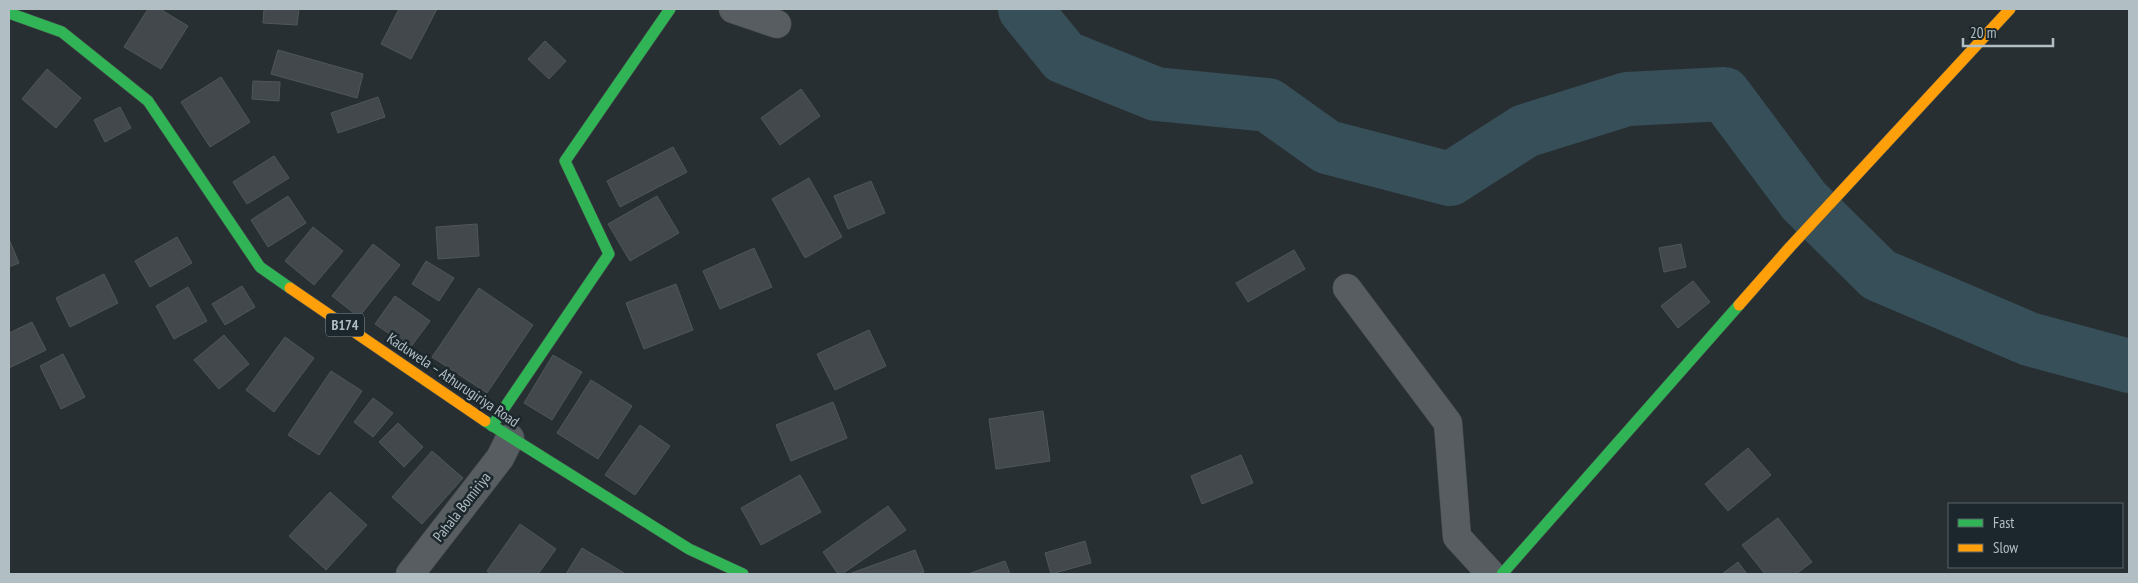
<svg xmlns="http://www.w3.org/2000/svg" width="2138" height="583" font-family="'PT Sans Narrow',sans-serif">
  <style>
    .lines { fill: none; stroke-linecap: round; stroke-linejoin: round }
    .river { stroke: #374f58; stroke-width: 54 }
    .building { fill: #42484b; stroke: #4f5759 }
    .street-casing { stroke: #464b4d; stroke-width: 29 }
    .fast-casing { stroke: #464b4d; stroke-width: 12 }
    .slow-casing { stroke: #464b4d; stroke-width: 12 }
    .street { stroke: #575d60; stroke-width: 28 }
    .fast { stroke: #30b455; stroke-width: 11 }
    .slow { stroke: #ff9f0a; stroke-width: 11 }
    .labels { text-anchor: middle; stroke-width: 5; stroke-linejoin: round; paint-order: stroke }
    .shield { fill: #1b272c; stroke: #849196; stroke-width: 1 }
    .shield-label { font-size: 14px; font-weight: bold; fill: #b1bec3 }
    .street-label { font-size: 15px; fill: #b1bec3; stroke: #1b272c }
  </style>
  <rect width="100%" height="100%" fill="#282f32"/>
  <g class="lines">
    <polyline class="river" points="1025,9 1064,57 1156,94 1268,105 1327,147 1450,179 1525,131 1627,99 1724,94 1804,201 1879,275 2029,339 2129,366"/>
  </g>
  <g class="building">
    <polygon points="148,9 160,9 188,26 161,69 124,47"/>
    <polygon points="264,9 299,9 297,25 263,23"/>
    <polygon points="399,9 437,9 411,59 381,44"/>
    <polygon points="545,41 566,61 549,79 528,59"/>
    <polygon points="278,50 363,74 357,98 271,74"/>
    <polygon points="47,69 81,98 56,128 22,99"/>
    <polygon points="221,77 250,122 210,147 181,102"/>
    <polygon points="253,81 280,82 279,101 252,99"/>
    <polygon points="801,89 820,116 780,145 761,118"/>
    <polygon points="378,97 385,117 338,133 331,113"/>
    <polygon points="120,107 131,128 105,142 94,120"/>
    <polygon points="673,147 687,172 620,207 607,181"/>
    <polygon points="274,156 289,178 247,204 233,182"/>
    <polygon points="809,178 842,237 805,258 772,199"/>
    <polygon points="871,181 885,213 848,229 834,196"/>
    <polygon points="288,196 306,223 268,247 251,220"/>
    <polygon points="657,196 679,233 630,261 608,224"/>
    <polygon points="477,224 479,256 438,259 436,227"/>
    <polygon points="313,227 343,251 314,285 285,261"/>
    <polygon points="177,237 192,263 150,287 135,261"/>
    <polygon points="9,239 19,263 9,267"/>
    <polygon points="373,244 400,265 359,317 332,296"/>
    <polygon points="1681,244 1686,267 1664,272 1659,248"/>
    <polygon points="754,248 772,287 720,309 703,271"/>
    <polygon points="1294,250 1305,269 1248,302 1236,283"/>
    <polygon points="426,261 454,278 439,301 412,284"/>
    <polygon points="104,274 118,303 70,327 56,298"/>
    <polygon points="1693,281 1710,302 1678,328 1661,306"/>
    <polygon points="676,284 693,330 644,349 626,303"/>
    <polygon points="242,286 255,307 225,325 212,304"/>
    <polygon points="188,287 207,321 174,339 156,306"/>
    <polygon points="479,288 533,325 487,393 432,357"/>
    <polygon points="395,296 430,321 410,348 375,324"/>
    <polygon points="32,322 46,350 9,368 9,333"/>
    <polygon points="869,330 886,366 835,390 817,354"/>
    <polygon points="224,335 249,364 219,389 194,360"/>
    <polygon points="285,337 314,358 274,412 246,390"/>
    <polygon points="63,354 85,397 61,409 40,366"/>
    <polygon points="553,355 582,372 552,420 524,403"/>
    <polygon points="331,371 362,391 319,455 288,435"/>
    <polygon points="591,380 632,406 598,459 557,433"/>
    <polygon points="373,398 393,413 373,437 354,422"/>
    <polygon points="833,402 847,438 791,461 776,425"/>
    <polygon points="1043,411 1050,461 996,469 989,419"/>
    <polygon points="398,423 423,447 404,467 379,442"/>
    <polygon points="640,425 670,446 635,495 605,475"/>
    <polygon points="1748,448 1771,475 1728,511 1705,484"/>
    <polygon points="432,451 463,478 422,524 392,497"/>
    <polygon points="1241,455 1253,483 1202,504 1191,476"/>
    <polygon points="800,475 821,512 761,545 741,508"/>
    <polygon points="330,492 367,525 326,570 289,536"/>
    <polygon points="888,506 906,530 842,574 838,574 823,552"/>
    <polygon points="1778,518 1812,562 1796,574 1765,574 1742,545"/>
    <polygon points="520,524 556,549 538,574 491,574 487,571"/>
    <polygon points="1085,541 1091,563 1051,574 1045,553"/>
    <polygon points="582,548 624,573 623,574 566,574"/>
    <polygon points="915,550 924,572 916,574 849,574"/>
    <polygon points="1005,561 1010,574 968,574"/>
    <polygon points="1738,562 1747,574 1722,574"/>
  </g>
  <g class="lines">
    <g class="street-casing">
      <g id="street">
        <polyline points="733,9 777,24"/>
        <polyline points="1347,288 1448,423 1457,537 1491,574"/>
        <polyline points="410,574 500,458 510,438"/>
      </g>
    </g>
    <g class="fast-casing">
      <g id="fast">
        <polyline points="9,13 62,32 148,101 260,267 290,288"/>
        <polyline points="485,421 689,549 743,574"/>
        <polyline points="492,426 609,254 565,161 670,9"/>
        <polyline points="1502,574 1739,305"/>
      </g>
    </g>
    <g class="slow-casing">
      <g id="slow">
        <polyline points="290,288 485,421"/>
        <polyline points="1739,305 1790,247 2010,9"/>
      </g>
    </g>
    <use href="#street" class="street"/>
    <use href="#fast" class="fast"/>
    <use href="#slow" class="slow"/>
  </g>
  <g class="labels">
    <rect class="shield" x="326" y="313.5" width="38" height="23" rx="4"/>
    <g class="shield-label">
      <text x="345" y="330">B174</text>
    </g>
    <g class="street-label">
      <text transform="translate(453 380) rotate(34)" y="5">Kaduwela – Athurugiriya Road</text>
      <text transform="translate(462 507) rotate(-52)" y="5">Pahala Bomiriya</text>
    </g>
  </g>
  <rect width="2138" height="583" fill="none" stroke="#b1bec3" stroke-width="20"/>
  <rect x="1948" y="503" width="175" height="65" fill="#1b272c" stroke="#576368"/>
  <rect x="1958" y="519" width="25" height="8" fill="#30b455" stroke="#576368"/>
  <text x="1993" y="528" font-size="15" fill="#b1bec3">Fast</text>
  <rect x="1958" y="544" width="25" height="8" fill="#ff9f0a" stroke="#576368"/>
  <text x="1993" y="553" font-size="15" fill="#b1bec3">Slow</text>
  <path d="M1963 38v8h90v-8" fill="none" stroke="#b1bec3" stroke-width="2.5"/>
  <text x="1970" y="38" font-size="15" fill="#b1bec3" stroke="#1b272c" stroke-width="4" paint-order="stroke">20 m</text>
</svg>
